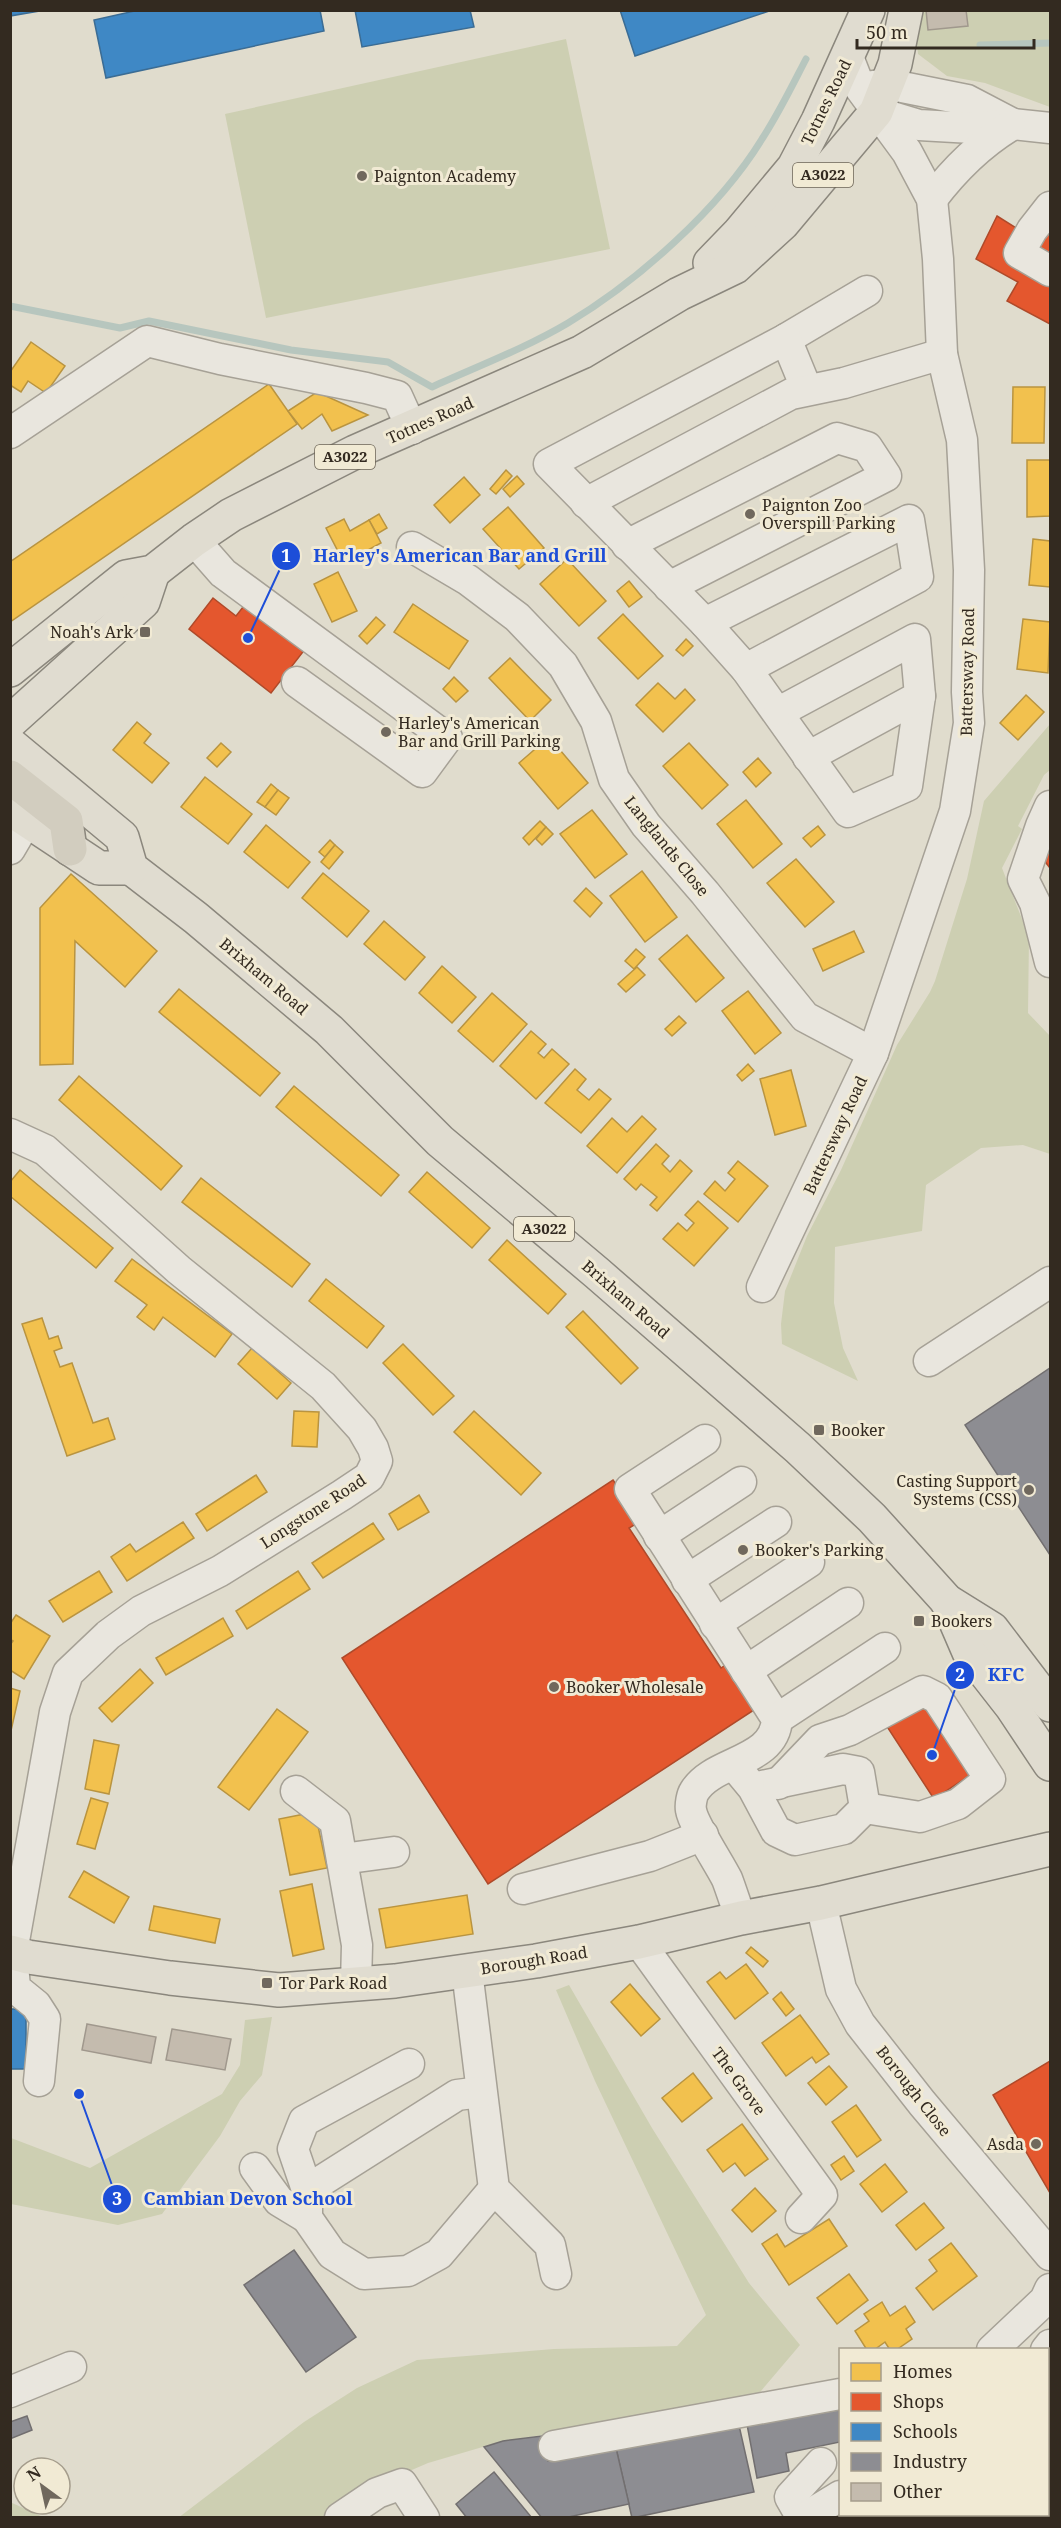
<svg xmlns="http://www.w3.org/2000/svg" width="1061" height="2528" font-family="'Noto Serif',serif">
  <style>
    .green { fill: #cdcfb2 }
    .homes { fill: #f2c14e; stroke: #b99440; stroke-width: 1.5 }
    .shops { fill: #e4572e; stroke: #af4a2a; stroke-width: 1.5 }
    .schools { fill: #3f88c5; stroke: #3b6c94; stroke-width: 1.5 }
    .industry { fill: #8d8d92; stroke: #726f70; stroke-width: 1.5 }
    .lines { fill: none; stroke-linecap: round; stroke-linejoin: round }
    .stream { stroke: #b7c6be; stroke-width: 7 }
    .building { fill: #c4bbae; stroke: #a0988d; stroke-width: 1.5 }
    .minor-casing { stroke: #a6a196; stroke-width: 33 }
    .major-casing { stroke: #8b877d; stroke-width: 36 }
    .highway-casing { stroke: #8b877d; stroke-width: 36 }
    .minor { stroke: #e9e6de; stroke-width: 30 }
    .major { stroke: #e0dcd0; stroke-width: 33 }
    .highway { stroke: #d2cdbf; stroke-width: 33 }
    .poi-dot { fill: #70685d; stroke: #f1ead4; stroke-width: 2 }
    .labels { text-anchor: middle; stroke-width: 6; stroke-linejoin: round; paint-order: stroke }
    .shield { fill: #f1ead4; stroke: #6c6456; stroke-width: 1.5 }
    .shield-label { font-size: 15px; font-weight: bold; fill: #332a20 }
    .street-label { font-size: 16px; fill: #332a20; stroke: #f1ead4 }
    .poi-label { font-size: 16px; fill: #332a20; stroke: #f1ead4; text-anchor: start }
    .leader { fill: none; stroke: #1d4ed8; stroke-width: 2 }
    .callout-dot { fill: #1d4ed8; stroke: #f1ead4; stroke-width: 2 }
    .mark-label { font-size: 18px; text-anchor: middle; font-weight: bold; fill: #fff }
    .callout-label { font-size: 18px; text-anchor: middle; font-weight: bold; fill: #1d4ed8; stroke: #f1ead4; stroke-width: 6; stroke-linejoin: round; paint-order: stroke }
  </style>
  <rect width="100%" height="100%" fill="#e0dccd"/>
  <g class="green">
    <polygon points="917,11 1050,11 1050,107 985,83 947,76 918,54 914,18"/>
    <polygon points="566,39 610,249 266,318 225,114"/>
    <polygon points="1050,724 1050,770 1044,775 1018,826 1022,829 1002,868 1029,937 1028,1013 1050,1036 1050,1154 1023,1145 981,1148 926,1185 922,1231 835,1247 834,1303 843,1348 858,1381 782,1344 781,1324 785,1291 807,1236 841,1170 897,1045 930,992 935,981 967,879 984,801"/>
    <polygon points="569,1985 652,2128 749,2283 800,2345 750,2404 503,2441 428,2463 347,2498 322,2517 178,2518 304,2422 357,2388 417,2360 554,2349 677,2346 706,2315 595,2081 556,1990"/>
    <polygon points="272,2017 262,2075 240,2101 220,2136 162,2214 118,2225 11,2204 11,2138 90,2168 222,2094 240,2065 245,2020"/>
    <polygon points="10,2502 43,2517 11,2517"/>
  </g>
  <g class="homes">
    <polygon points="31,342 65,366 46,393 28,381 21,392 10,385 10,372"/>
    <polygon points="269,384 297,424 10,622 10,562"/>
    <polygon points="1013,387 1045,387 1044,443 1012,443"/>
    <polygon points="317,392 368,415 332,431 322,414 302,429 288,411"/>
    <polygon points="1027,460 1050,460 1050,516 1027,517"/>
    <polygon points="506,470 512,476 496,494 490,489"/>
    <polygon points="517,476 524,484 510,497 503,489"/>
    <polygon points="464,477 480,495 450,523 434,505"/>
    <polygon points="508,507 544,548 519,569 483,529"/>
    <polygon points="379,514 387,528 377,534 369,520"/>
    <polygon points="344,519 350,531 369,520 381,543 344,563 326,528"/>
    <polygon points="1033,539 1050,541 1050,587 1029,585"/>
    <polygon points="567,559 606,601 579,626 540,584"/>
    <polygon points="338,572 357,611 332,622 314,584"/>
    <polygon points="629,581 642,597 629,607 617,591"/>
    <polygon points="413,604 468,641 449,669 394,632"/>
    <polygon points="623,614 663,656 638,679 598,638"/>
    <polygon points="376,617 385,625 367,644 359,636"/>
    <polygon points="1023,619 1050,622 1048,673 1017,669"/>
    <polygon points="686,639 693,646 683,656 676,650"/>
    <polygon points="510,658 551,700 530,721 489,678"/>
    <polygon points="454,677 468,691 456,702 443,689"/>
    <polygon points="658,683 675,699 685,689 695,700 663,732 636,705"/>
    <polygon points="1026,695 1044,712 1018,740 1000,723"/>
    <polygon points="137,722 151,734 144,743 169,763 152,783 113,750"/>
    <polygon points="549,737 588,783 558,809 519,763"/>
    <polygon points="221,743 231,752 217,767 207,758"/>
    <polygon points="689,743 728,785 702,809 663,766"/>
    <polygon points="758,758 771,773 756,787 743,772"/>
    <polygon points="205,777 252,814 228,844 181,807"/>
    <polygon points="271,784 278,790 265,807 257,802"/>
    <polygon points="278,790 289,798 276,815 265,807"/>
    <polygon points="746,800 782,844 753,868 717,824"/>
    <polygon points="592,810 627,854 595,878 560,834"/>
    <polygon points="540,821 546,827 529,845 523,838"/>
    <polygon points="266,825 310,862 288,888 244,852"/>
    <polygon points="818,826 825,835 811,847 803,838"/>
    <polygon points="546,827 553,834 542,845 536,839"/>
    <polygon points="330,840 335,845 325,857 319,852"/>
    <polygon points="335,845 343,852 329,869 321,862"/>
    <polygon points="796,859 834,902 805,927 767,883"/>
    <polygon points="642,871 677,917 645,942 610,896"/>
    <polygon points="323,873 369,911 347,937 302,898"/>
    <polygon points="71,874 157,951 125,987 75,941 73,1064 40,1065 40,908"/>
    <polygon points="586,888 602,903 590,917 574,901"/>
    <polygon points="384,921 425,957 405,980 364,944"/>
    <polygon points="854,931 864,952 823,971 813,949"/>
    <polygon points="687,935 724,978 696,1002 659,959"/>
    <polygon points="636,949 645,957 634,969 625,961"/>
    <polygon points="442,966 476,997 452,1023 419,993"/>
    <polygon points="637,967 645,975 626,992 618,984"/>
    <polygon points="179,989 280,1073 260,1096 159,1012"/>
    <polygon points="748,991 781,1033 755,1054 722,1011"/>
    <polygon points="492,993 527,1024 493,1062 458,1031"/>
    <polygon points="679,1016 686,1023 672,1036 665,1029"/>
    <polygon points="531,1031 546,1044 538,1053 544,1058 552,1049 569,1064 536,1099 500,1066"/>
    <polygon points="748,1064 754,1071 742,1081 737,1075"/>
    <polygon points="575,1069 586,1079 577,1090 589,1100 599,1089 611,1099 581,1133 545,1103"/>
    <polygon points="791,1070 806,1126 775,1135 760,1079"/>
    <polygon points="79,1076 182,1166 161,1190 59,1100"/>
    <polygon points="294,1086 399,1175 381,1196 276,1107"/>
    <polygon points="642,1116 656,1129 617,1173 587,1146 612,1118 627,1132"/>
    <polygon points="656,1144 669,1156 662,1164 670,1172 680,1160 692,1171 657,1211 650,1205 657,1197 641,1184 636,1190 624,1179"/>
    <polygon points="738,1161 768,1186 738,1222 704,1194 715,1181 725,1191 735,1179 728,1173"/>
    <polygon points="20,1170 113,1248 96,1268 10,1196 10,1182"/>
    <polygon points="427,1172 490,1228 472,1248 409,1192"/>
    <polygon points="201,1178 310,1264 292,1287 182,1202"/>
    <polygon points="698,1201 728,1228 694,1266 663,1239 678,1223 687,1231 694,1223 685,1215"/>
    <polygon points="507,1240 566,1294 548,1314 489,1260"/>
    <polygon points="132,1259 232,1334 215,1357 163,1317 154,1330 137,1317 147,1305 115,1281"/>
    <polygon points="326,1279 384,1326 367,1348 309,1301"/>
    <polygon points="583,1311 638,1368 621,1384 566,1327"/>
    <polygon points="42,1318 49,1339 58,1336 62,1348 54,1351 60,1367 72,1363 93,1423 108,1418 115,1439 67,1456 22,1324"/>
    <polygon points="403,1344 454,1396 433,1415 383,1363"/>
    <polygon points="252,1348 291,1383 277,1399 238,1364"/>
    <polygon points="294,1411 319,1412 317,1447 292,1446"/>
    <polygon points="474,1411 541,1473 521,1495 454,1432"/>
    <polygon points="256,1475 267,1492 207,1531 196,1514"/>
    <polygon points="419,1495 429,1512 398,1530 389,1514"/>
    <polygon points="183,1522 194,1538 127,1581 111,1557 130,1544 136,1552"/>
    <polygon points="373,1523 384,1539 323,1578 312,1563"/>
    <polygon points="99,1571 112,1592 63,1622 49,1601"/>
    <polygon points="298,1571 310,1589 247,1629 236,1611"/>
    <polygon points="16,1615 50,1636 24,1679 10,1670 10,1645 13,1641 10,1639 10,1624"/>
    <polygon points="223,1618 233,1636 166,1675 156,1658"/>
    <polygon points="140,1669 153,1683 112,1722 99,1708"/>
    <polygon points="10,1688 20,1691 10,1735"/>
    <polygon points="277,1709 308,1732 249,1810 218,1787"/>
    <polygon points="94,1740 119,1745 109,1794 85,1789"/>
    <polygon points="91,1798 108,1803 95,1849 77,1844"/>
    <polygon points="315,1812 327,1868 290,1875 279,1819"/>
    <polygon points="84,1871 129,1897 114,1923 69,1897"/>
    <polygon points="312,1884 324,1949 293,1956 280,1891"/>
    <polygon points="467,1895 473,1934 386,1948 379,1909"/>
    <polygon points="154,1906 220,1919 215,1943 149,1930"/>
    <polygon points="751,1947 768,1961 763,1967 746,1953"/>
    <polygon points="746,1964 768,1993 735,2019 707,1982 720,1972 726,1979"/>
    <polygon points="630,1984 660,2019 641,2036 611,2002"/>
    <polygon points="781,1992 794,2009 786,2016 773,1999"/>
    <polygon points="800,2015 829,2054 816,2063 812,2057 786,2076 762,2043"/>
    <polygon points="829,2066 847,2087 826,2105 808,2083"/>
    <polygon points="693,2073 712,2098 682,2122 662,2098"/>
    <polygon points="856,2105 881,2140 857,2157 832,2122"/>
    <polygon points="742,2124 768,2159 745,2176 735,2163 723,2172 707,2150"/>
    <polygon points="844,2156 854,2171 841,2180 831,2165"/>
    <polygon points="885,2164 907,2192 882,2212 860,2184"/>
    <polygon points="755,2188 776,2211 752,2232 732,2210"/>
    <polygon points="924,2203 944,2228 916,2250 896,2225"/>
    <polygon points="829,2219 847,2246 789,2285 762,2244 777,2234 785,2247"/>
    <polygon points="951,2243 977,2276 933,2310 916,2288 937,2271 929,2260"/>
    <polygon points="849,2274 868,2300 837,2324 817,2298"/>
    <polygon points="882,2302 890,2316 905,2306 915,2322 906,2329 912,2339 896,2350 890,2350 885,2342 874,2350 867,2350 855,2331 869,2321 864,2314"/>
  </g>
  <g class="shops">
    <polygon points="997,216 1021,231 1050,217 1050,324 1007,301 1018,282 976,259"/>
    <polygon points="213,598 236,616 247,602 306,648 271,693 189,629"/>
    <polygon points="1050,838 1050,868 1036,850"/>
    <polygon points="613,1480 641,1521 629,1528 721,1668 730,1662 760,1706 488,1884 342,1658"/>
    <polygon points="922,1701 972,1774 934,1799 886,1725"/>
    <polygon points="1050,2061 1050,2193 993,2095"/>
  </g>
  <g class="schools">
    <polygon points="10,10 39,10 39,11 10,16"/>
    <polygon points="139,10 320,10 324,31 106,78 94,20"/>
    <polygon points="355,10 470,10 474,27 362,47"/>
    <polygon points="620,10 772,10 635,56"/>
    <rect x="10" y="2009" width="16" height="60"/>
  </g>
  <g class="industry">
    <polygon points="1050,1368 1050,1555 965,1425"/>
    <polygon points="294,2250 356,2337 306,2372 244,2285"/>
    <polygon points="840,2401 840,2442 786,2453 789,2471 757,2478 746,2419"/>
    <polygon points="27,2416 32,2430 10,2439 10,2422"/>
    <polygon points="738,2421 754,2492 632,2518 616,2448"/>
    <polygon points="1050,2421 1050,2453 1048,2449 1048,2423"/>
    <polygon points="542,2436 548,2461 616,2448 629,2504 564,2518 542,2518 484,2447 503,2441"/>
    <polygon points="494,2472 532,2518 467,2518 456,2504"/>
    <polygon points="866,2514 880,2514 882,2518 862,2518"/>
    <polygon points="890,2514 945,2514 947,2518 892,2518"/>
  </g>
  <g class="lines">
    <g class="stream">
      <polyline points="980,45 1050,43"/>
      <path d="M10,306l110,22 29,-7 142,29 97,12 44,25c44,-20 94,-39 136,-64 70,-42 151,-114 194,-184 17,-26 30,-53 44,-80"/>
    </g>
  </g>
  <g class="building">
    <polygon points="926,10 966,10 968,26 928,30"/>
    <polygon points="87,2024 156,2037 151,2063 82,2050"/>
    <polygon points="172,2029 231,2039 225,2070 166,2060"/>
  </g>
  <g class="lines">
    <g class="minor-casing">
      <g id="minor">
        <polyline points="865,87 887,84 967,100 1013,124"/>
        <polyline points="876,112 919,125 972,128 1013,124 1050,128"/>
        <path d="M932,199c22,-29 47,-54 78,-73"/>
        <polyline points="1050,207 1032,230 1019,253 1050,271"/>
        <polyline points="786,339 867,291"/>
        <polyline points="807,390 786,339 549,464 705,623 746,669 848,812 907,786 920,696"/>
        <polyline points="10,433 147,341 220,359 366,388 397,396 412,429"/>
        <polyline points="586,503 791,394 844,383 942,354"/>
        <polyline points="194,540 223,573 447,738 422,772 297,682"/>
        <polyline points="627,545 837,438 867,447 886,476 669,587"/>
        <polyline points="412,547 468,580 517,617 563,665 596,721 614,779 646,825 705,893 805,1017 873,1053"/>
        <polyline points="705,623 909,520 918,577 746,669"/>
        <polyline points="779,712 915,639 920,696 808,757"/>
        <polyline points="1050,806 1041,826 1023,879 1035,903 1050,962"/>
        <polyline points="10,849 27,820"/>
        <polyline points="10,1134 45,1150 179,1270 323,1386 362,1429 373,1448 377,1461 369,1477 342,1495 220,1571 141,1611 108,1635 68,1673 55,1712 12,1952 15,1988 36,2005 45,2019 39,2081"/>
        <polyline points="762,1287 873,1053 955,811 969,723 967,692 969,570 962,440 942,354 938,259 932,199 907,152 860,88 848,57"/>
        <polyline points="929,1361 1050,1282"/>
        <path d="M705,1440l-75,49 147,230c-2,44 -65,41 -83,73 -2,3 -4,13 -3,18 2,14 28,53 36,69 5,13 9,27 14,39"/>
        <polyline points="659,1536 741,1482"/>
        <polyline points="687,1580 776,1522"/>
        <polyline points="715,1624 809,1562"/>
        <polyline points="746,1671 848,1603"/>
        <polyline points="777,1719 885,1648"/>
        <polyline points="734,1765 753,1788 776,1831 795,1840 844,1829 865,1808 859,1772 843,1769 753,1788"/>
        <polyline points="778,1784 820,1740 850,1730 923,1691 937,1698 990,1779 958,1804 920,1817 865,1808"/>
        <polyline points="296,1791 335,1821 357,1945 356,1984"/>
        <polyline points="342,1859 394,1852"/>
        <polyline points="523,1889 650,1856 703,1835"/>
        <polyline points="821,1903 841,1989 860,2024 922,2103 1050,2255"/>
        <polyline points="639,1942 822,2195 801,2218"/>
        <polyline points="467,1971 494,2189 550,2245 556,2274"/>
        <polyline points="481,2092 457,2095 307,2190 307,2218 332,2254 364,2274 408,2271 439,2254 494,2189"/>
        <polyline points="255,2168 279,2201 307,2218"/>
        <polyline points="307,2190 293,2149 304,2121 409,2064"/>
        <polyline points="992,2350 1045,2300 1050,2289"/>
        <polyline points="1046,2350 1050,2345"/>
        <polyline points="10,2392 71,2367"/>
        <polyline points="554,2446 840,2394"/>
        <polyline points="1048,2475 1050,2479"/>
        <polyline points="983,2514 985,2518"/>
        <polyline points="340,2518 377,2493 402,2484 424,2518"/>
        <polyline points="802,2518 790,2497 821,2463"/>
        <polyline points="804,2518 840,2496"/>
      </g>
    </g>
    <g class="major-casing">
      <g id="major">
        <polyline points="710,263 739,233 794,167 818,121 868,10"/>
        <polyline points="10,670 126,577 153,572 194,540 231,515 355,452 582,352 679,294 735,267 783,223 876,112 895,64 906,10"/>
        <polyline points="10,722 143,602 153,572"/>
        <polyline points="10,744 122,837 131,868 196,918 329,1030 440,1141 597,1273 798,1448 872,1518 947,1601 992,1629 1050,1705"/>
        <polyline points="10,809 99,868 131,868"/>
        <polyline points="947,1601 969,1652 1012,1707 1050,1764"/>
        <polyline points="10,1952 28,1957 170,1978 279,1990 395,1981 536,1961 639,1942 741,1918 821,1903 1050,1849"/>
      </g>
    </g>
    <g class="highway-casing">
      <polyline id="highway" points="10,777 66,821 70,849"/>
    </g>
    <use href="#minor" class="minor"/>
    <use href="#major" class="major"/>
    <use href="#highway" class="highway"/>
  </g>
  <g class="poi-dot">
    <circle cx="362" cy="176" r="6"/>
    <circle cx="750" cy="514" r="6"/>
    <rect x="139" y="626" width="12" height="12" rx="3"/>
    <circle cx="386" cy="732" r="6"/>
    <rect x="813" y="1424" width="12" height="12" rx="3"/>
    <circle cx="1029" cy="1490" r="6"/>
    <circle cx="743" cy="1550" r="6"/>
    <rect x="913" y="1615" width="12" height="12" rx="3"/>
    <circle cx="554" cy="1687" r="6"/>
    <rect x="261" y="1977" width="12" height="12" rx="3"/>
    <circle cx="1036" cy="2144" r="6"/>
  </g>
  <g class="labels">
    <g class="shield">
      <rect x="793" y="163" width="60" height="24" rx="4.5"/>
      <rect x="315" y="445" width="60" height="24" rx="4.5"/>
      <rect x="514" y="1217" width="60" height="24" rx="4.5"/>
    </g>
    <g class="shield-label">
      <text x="823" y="180">A3022</text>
      <text x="345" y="462">A3022</text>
      <text x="544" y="1234">A3022</text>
    </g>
    <g class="street-label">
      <text transform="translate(826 102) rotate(-64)" y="6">Totnes Road</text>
      <text transform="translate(430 420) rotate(-24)" y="6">Totnes Road</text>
      <text transform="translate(967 672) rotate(-89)" y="6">Battersway Road</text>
      <text transform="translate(667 846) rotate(51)" y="6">Langlands Close</text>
      <text transform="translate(264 976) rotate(40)" y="6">Brixham Road</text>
      <text transform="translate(835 1135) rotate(-65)" y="6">Battersway Road</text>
      <text transform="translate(626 1299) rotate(41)" y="6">Brixham Road</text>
      <text transform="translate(313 1511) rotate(-33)" y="6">Longstone Road</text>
      <text transform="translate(534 1960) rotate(-9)" y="6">Borough Road</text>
      <text transform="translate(739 2081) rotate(54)" y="6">The Grove</text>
      <text transform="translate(914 2091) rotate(52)" y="6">Borough Close</text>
    </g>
    <g class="poi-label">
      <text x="374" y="182">Paignton Academy</text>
      <text x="762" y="511">Paignton Zoo<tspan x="762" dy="18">Overspill Parking</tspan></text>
      <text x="133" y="638" text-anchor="end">Noah's Ark</text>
      <text x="398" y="729">Harley's American<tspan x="398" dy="18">Bar and Grill Parking</tspan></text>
      <text x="831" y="1436">Booker</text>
      <text x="1017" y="1487" text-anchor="end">Casting Support<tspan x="1017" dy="18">Systems (CSS)</tspan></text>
      <text x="755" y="1556">Booker's Parking</text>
      <text x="931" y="1627">Bookers</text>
      <text x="566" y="1693">Booker Wholesale</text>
      <text x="279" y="1989">Tor Park Road</text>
      <text x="1024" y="2150" text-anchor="end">Asda</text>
    </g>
  </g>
  <path class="leader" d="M248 638L286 556M932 1755L960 1675M79 2094L117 2199"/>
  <g class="callout-dot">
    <circle cx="248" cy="638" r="6"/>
    <circle cx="932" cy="1755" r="6"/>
    <circle cx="79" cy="2094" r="6"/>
    <circle cx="286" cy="556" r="15"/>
    <circle cx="960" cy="1675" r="15"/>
    <circle cx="117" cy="2199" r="15"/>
  </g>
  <g class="mark-label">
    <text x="286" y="562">1</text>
    <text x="960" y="1681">2</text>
    <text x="117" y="2205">3</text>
  </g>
  <g class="callout-label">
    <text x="460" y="562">Harley's American Bar and Grill</text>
    <text x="1006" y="1681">KFC</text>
    <text x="248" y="2205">Cambian Devon School</text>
  </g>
  <rect width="1061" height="2528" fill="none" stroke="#332a20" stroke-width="24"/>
  <rect x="839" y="2348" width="210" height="168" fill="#f1ead4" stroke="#a59d8c" stroke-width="1.5"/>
  <rect x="851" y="2363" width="30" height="18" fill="#f2c14e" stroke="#a59d8c" stroke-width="1.5"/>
  <text x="893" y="2378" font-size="18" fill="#332a20">Homes</text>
  <rect x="851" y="2393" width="30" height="18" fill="#e4572e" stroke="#a59d8c" stroke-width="1.5"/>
  <text x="893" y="2408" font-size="18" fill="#332a20">Shops</text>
  <rect x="851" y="2423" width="30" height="18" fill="#3f88c5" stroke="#a59d8c" stroke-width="1.5"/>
  <text x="893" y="2438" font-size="18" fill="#332a20">Schools</text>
  <rect x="851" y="2453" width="30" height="18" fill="#8d8d92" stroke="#a59d8c" stroke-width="1.5"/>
  <text x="893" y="2468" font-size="18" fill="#332a20">Industry</text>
  <rect x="851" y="2483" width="30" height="18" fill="#c4bbae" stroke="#a59d8c" stroke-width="1.5"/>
  <text x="893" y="2498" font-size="18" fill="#332a20">Other</text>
  <g transform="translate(42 2486) rotate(327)"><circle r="28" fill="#f1ead4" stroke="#a59d8c" stroke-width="1.5"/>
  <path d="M0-4.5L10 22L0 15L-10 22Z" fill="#70685d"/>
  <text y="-9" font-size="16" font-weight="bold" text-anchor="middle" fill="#332a20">N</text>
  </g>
  <path d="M857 39v9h177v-9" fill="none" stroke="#332a20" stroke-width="3"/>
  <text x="866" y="39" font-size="18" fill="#332a20" stroke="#f1ead4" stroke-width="4.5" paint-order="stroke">50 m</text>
</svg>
